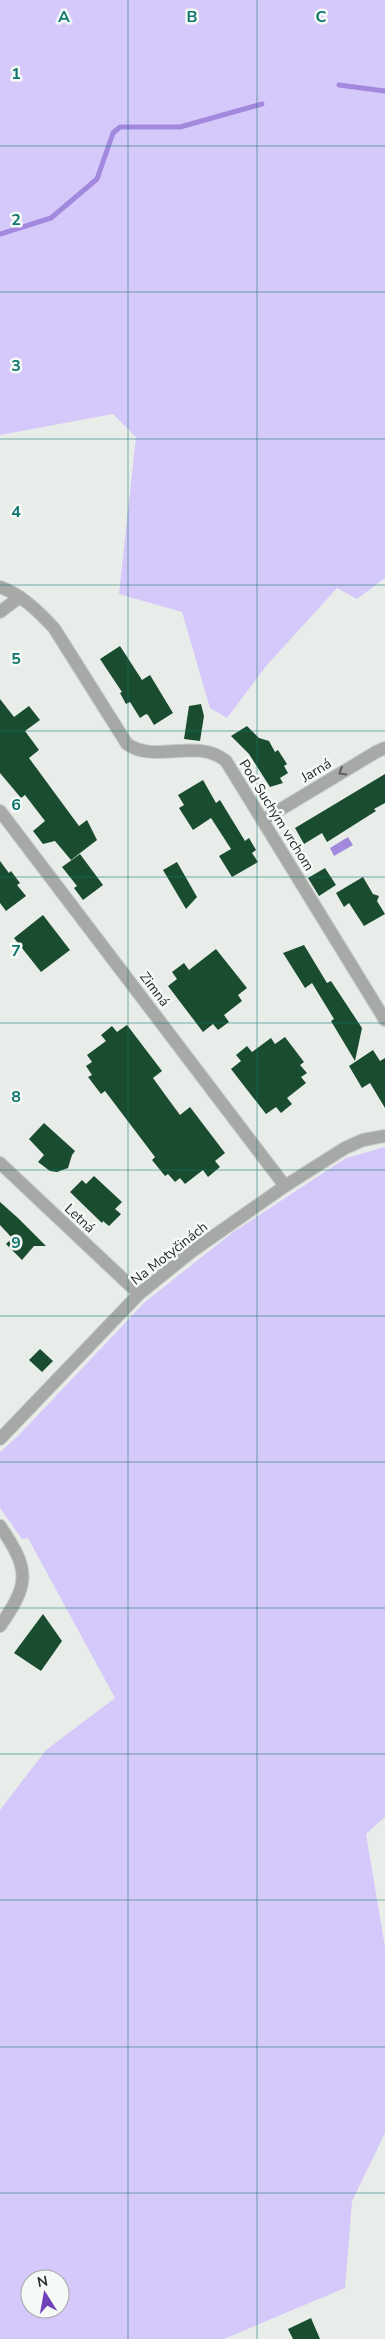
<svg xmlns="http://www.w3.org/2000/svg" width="385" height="2339" font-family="'Nunito Sans',sans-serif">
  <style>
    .green { fill: #d5c8fa; fill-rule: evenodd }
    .water { fill: #a389de }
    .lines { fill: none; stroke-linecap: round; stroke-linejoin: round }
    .stream { stroke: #a389de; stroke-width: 5 }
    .building { fill: #1a4d2f }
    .minor-casing { stroke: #c6cac7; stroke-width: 14 }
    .minor { stroke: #a7a9a7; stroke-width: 12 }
    .oneway { stroke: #5d5f5d }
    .grid { fill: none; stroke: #0f766e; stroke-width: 1; stroke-opacity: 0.55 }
    .labels { text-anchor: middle; stroke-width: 5; stroke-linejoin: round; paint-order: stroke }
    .street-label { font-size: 14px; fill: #2b2d2b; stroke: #f5faf6 }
    .grid-label { font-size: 16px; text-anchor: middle; font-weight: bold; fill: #0f766e; stroke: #f5faf6; stroke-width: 5; stroke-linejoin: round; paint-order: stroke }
  </style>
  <rect width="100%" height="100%" fill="#e8ede9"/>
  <g class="green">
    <polygon points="0,0 385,0 385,578 357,599 337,588 267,665 227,718 210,708 182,612 119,594 136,437 113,414 0,435"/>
    <path d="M385,1147v670l-19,17 19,113v186l-33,68 -7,87 -121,51h-224v-529l46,-60 69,-52 -87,-160 -6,1 -22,-31v-56l18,-16 127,-134 87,-69 114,-75zM30,2279h30v30h-30z"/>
  </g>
  <polygon class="water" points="348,837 353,845 334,856 330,848"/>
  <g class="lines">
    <g class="stream">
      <polyline points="339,85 385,91"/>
      <polyline points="0,234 51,218 97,179 113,133 120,127 180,127 262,104"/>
    </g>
  </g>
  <g class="building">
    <polygon points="120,646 142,680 150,675 173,713 154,725 148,715 146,714 140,718 130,702 126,704 120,693 122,692 100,659"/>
    <polygon points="0,699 14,717 29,706 40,720 25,731 39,750 29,758 79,826 87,820 97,840 71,860 55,841 43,844 33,831 45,821 25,795 21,798 0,773"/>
    <polygon points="201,704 204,716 200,741 184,739 189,706"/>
    <polygon points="247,726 259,738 269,741 275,752 278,750 287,764 284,766 288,773 280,778 283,783 270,787 249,754 231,736"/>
    <polygon points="385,774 385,803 374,809 376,811 327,842 322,833 304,844 295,828"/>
    <polygon points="203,780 216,803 220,800 245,841 249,838 256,850 252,853 258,862 232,877 219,856 231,849 211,818 193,830 179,808 184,805 178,795"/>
    <polygon points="80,854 103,885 83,900 74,888 77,886 62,867"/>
    <polygon points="0,861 9,873 11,871 20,883 17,885 26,896 6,911 0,903"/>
    <polygon points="177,862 197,897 186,909 163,870"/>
    <polygon points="325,868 336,885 319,896 308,878"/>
    <polygon points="363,877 373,894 379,896 377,901 385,914 364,926 349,903 344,907 336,893"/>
    <polygon points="43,915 70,950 41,972 14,938"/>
    <polygon points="304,945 327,983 331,981 362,1028 355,1061 331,1021 334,1019 312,983 305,988 283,953"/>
    <polygon points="216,949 247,988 238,995 242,1001 224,1015 229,1022 218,1030 213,1024 203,1032 168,986 177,979 172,972 184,963 189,970"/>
    <polygon points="127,1025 162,1071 153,1078 166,1096 180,1115 190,1107 225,1153 215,1161 220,1167 208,1177 203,1170 185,1184 180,1178 175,1182 168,1174 165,1176 152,1160 155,1157 105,1091 101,1094 88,1077 92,1075 86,1066 92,1062 87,1055 106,1041 101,1035 112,1026 117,1032"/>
    <polygon points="285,1037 304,1062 300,1065 307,1073 301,1077 306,1083 287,1098 292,1104 281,1113 276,1107 266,1114 231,1069 241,1061 236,1055 247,1046 252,1052 271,1038 275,1044"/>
    <polygon points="373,1050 380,1061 385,1058 385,1108 370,1083 362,1088 349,1066"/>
    <polygon points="44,1123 75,1151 72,1155 68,1168 57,1172 50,1171 38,1162 44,1155 29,1139"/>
    <polygon points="94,1176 122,1202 115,1209 121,1214 109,1226 103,1221 102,1223 70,1192 82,1180 86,1184"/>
    <polygon points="0,1202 18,1218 46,1246 34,1246 22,1260 6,1244 12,1238 0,1225"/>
    <polygon points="40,1349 53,1361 42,1372 29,1360"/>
    <polygon points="43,1614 62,1641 41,1671 14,1653"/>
    <polygon points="311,2318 320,2339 293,2339 288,2329"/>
  </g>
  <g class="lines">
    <g class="minor-casing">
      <g id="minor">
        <path d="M0,587c22,8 38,24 54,41l73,116c28,20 70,-7 99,17l159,259"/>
        <polyline points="0,612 20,597"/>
        <polyline points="0,811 285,1186"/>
        <polyline points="263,820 376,752 385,748"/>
        <polyline points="0,1163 139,1294"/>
        <polyline points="0,1439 139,1294 191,1252 285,1186 345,1148 363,1140 385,1136"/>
        <path d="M0,1526c30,44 30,57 0,100"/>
      </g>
    </g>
    <use href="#minor" class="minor"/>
  </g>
  <defs><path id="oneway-chevron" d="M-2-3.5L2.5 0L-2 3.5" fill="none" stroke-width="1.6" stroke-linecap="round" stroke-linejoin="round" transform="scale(1.25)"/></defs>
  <use class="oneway" href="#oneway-chevron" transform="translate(342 772) rotate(149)"/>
  <path class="grid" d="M128,0v2339M257,0v2339M0,146h385M0,292h385M0,439h385M0,585h385M0,731h385M0,877h385M0,1023h385M0,1170h385M0,1316h385M0,1462h385M0,1608h385M0,1754h385M0,1900h385M0,2047h385M0,2193h385"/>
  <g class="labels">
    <g class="street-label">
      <text transform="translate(316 770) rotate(-31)" y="5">Jarná</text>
      <text transform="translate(277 815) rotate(58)" y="5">Pod Suchým vrchom</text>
      <text transform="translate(155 989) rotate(53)" y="5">Zimná</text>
      <text transform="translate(80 1218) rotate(43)" y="5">Letná</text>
      <text transform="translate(169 1253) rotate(-38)" y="5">Na Motyčinách</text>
    </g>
  </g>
  <g class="grid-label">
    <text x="64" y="22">A</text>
    <text x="192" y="22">B</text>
    <text x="321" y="22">C</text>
    <text x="16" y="79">1</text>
    <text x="16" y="225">2</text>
    <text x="16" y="371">3</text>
    <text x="16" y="517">4</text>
    <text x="16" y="664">5</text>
    <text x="16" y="810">6</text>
    <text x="16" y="956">7</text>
    <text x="16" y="1102">8</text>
    <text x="16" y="1248">9</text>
  </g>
  <g transform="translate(45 2294) rotate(349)"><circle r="24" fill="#f5faf6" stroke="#a4a8a5"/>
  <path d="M0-4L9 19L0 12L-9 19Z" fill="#7042ba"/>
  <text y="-8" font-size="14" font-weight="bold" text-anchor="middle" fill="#2b2d2b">N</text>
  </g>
</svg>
